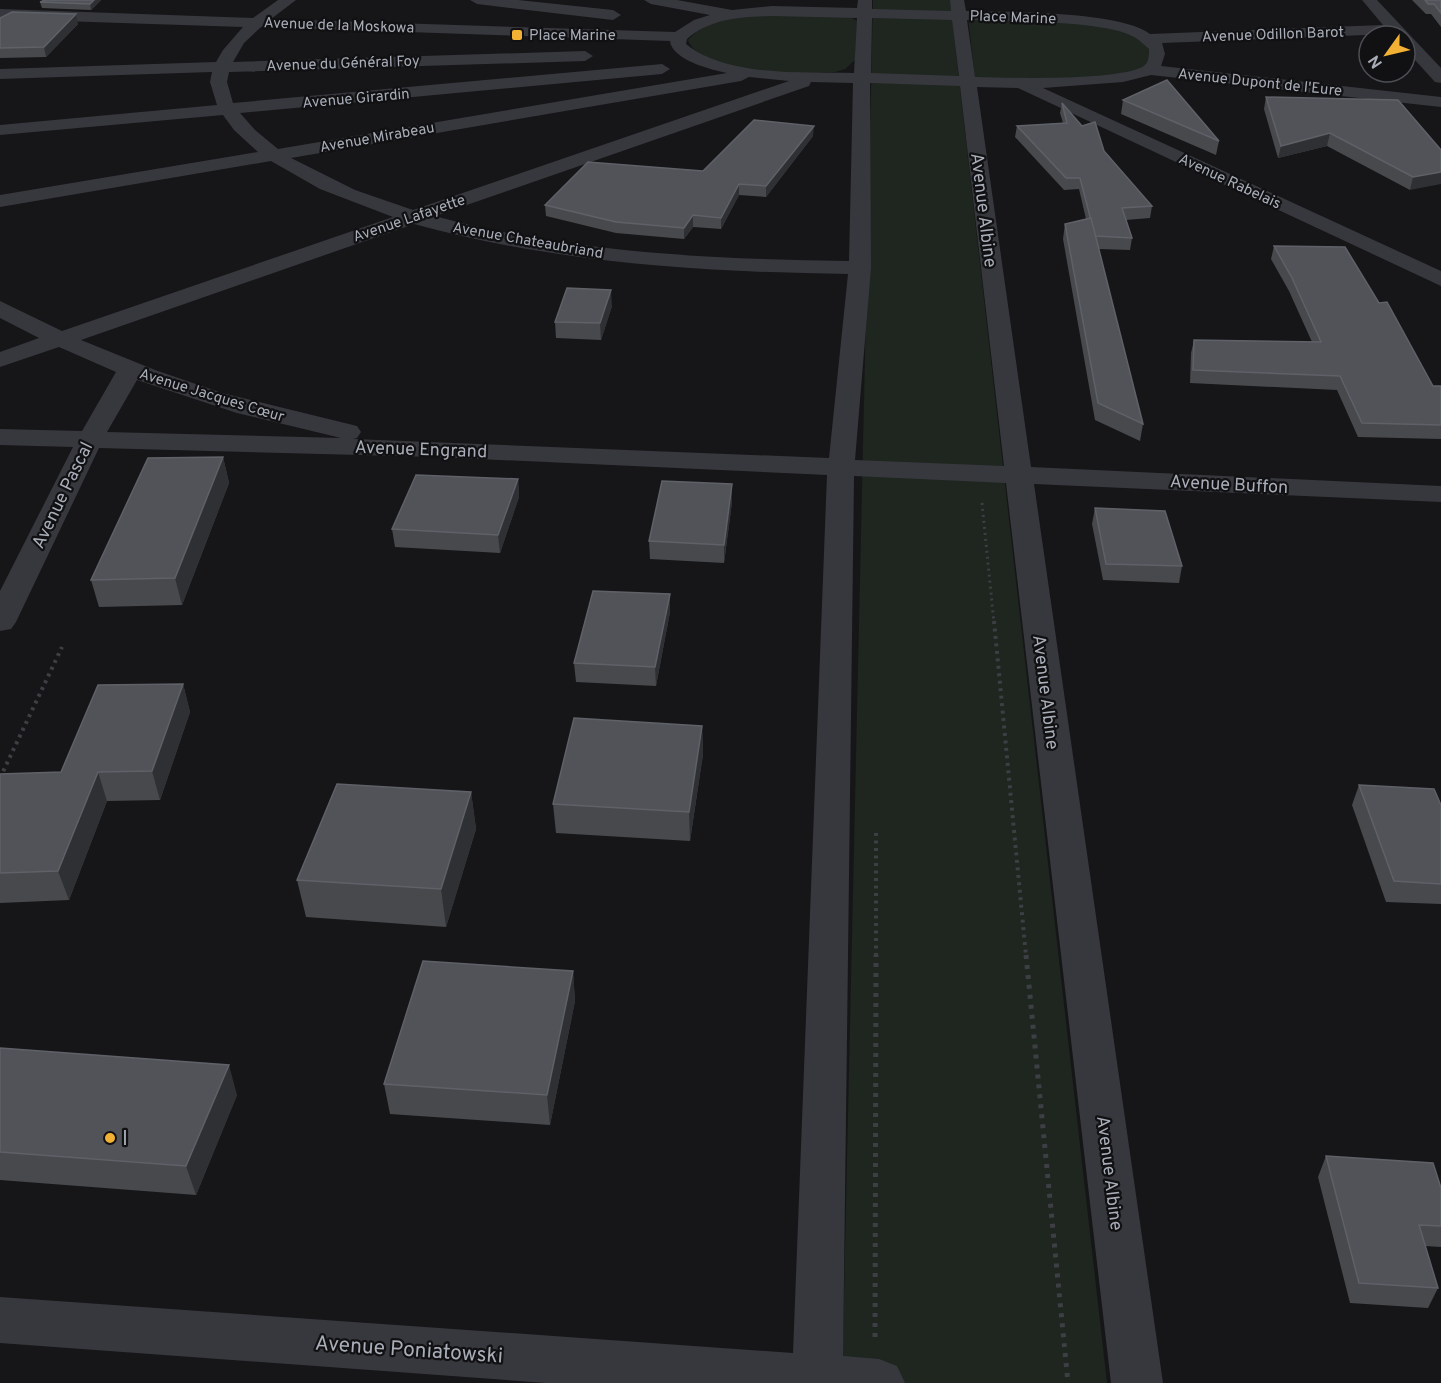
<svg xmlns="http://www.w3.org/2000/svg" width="1441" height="1383" font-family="Overpass,sans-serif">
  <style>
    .green { fill: #1e261f }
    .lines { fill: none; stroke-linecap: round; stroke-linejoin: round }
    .path-far2 { stroke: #3d3f44; stroke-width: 3; stroke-dasharray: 2 4; stroke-linecap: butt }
    .path-far1 { stroke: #3d3f44; stroke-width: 4; stroke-dasharray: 3 4.5; stroke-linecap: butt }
    .path { stroke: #3d3f44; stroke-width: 5; stroke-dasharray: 4 6; stroke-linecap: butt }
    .minor { fill: #37383d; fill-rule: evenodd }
    .wall { fill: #47494d }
    .shaded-wall { fill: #2f3033 }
    .building { fill: #525359; stroke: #5f6168; stroke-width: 1.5 }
    .poi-dot { fill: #f2b134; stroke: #111113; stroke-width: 2 }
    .labels { text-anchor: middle; stroke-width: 4.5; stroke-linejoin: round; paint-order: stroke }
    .far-street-label { font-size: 15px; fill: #a8adb8; stroke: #111113 }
    .far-poi-label { font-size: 15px; fill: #a8adb8; stroke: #111113; text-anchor: start }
    .street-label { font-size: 18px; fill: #a8adb8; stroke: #111113 }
    .near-poi-label { font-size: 21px; fill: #a8adb8; stroke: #111113; text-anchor: start }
    .near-street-label { font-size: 21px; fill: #a8adb8; stroke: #111113 }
  </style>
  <rect width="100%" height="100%" fill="#161618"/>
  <g class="green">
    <polygon points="873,0 950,0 1107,1383 842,1383"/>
    <path d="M748,15l100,1 9,5 -2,39 -10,9 -10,3c-31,3 -135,2 -147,-32 16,-18 37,-20 60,-25z"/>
    <path d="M968,17c40,2 141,1 172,23 6,3 8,9 12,14l-7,13c-53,18 -115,12 -170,12z"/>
  </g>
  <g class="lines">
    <polyline class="path-far2" points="982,503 994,623"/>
    <g class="path-far1">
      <polyline points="994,621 1026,956"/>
      <polyline points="0,778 62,647"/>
      <polyline points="876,956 876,829"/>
    </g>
    <g class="path">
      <polyline points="1026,955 1068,1383"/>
      <polyline points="875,1337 876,955"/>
    </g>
    <g class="minor">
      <path d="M278,0h18l-25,19 404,13 19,-12 16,-5 -59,-11 -7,-4h33l55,10 40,-4 85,2 1,-8h14v9l79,2 -1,-11h14l2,11c40,1 155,0 184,23l233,-9 -21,-25h15l64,68v15l-6,-1 -30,-33v-13h-12l-2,-2 -229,9 3,11 -4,12 280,31v10l-290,-32 -28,7 -80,6 398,183v15l-423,-198 -41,-1 54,380 410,19v16l-407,-18 129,899h-52l-105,-900 -152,-7 -11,880 36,3 18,7 8,17h-359l-546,-40v-46l793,56 34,-878 -391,-18 -337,-9 -83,174 -5,7 -11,2v-40l73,-144 -73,-2v-16l82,2 34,-59 -57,-25 -59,20v-15l39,-14 -39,-20v-17l62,30 331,-114 -73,-28 -49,-28 -271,46v-12l258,-43 -24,-22 -11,-15 -223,20v-10l217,-20 -7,-23 2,-10 -212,7v-10l216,-7 7,-12 20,-23 -243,-8v-10l253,9zM772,16l85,2 -3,55c-50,-1 -128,4 -168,-29l1,-5c24,-21 55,-22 85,-23zM872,18l80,2 7,56 -88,-3zM967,20c37,1 138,0 167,17 6,3 10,8 15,12 0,6 0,13 -5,17 -23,15 -137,12 -169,11zM261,27l409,14c2,19 42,29 57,32l-449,76 -23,-19 -15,-17 422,-39 8,-5 -8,-5 -429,39 -6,-21 2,-10 356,-11 8,-5 -8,-5 -352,11 11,-19zM749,77l40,4 -376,129 -58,-20 -64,-32 450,-77zM811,82l42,1 -4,178c-138,-2 -280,-8 -414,-45l374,-130zM870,83l90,3 44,380 -149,-6 16,-192zM414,224c142,39 288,48 434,50l-19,184 -476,-19 4,-1 4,-6 -4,-6 -135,-33 -67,-23 -74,-30zM137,380l100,33 104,25 -234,-6z"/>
      <polygon points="470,0 518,0 613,10 621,15 613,20 477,4"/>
    </g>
  </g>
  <g class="wall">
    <polygon points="45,0 101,0 91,10 42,8 40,2"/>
    <polygon points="1412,0 1441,0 1441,27 1431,14 1426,14"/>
    <polygon points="0,18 78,24 46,57 0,58"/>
    <polygon points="1266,97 1441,150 1410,190 1327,146 1278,158 1264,109"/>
    <polygon points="1123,100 1219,141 1216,155 1121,114"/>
    <polygon points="1062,103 1152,206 1150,218 1126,220 1132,238 1130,250 1098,249 1143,424 1140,441 1095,420 1063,239 1065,224 1086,219 1079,189 1064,190 1015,137 1017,126 1063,123 1060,113"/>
    <polygon points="813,136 766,197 739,195 721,229 693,227 684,239 616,233 546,216 545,205 703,171"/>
    <polygon points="1274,246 1379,303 1433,386 1441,386 1441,439 1358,437 1337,390 1190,383 1191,353 1194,340 1312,342 1289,291 1271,259"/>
    <polygon points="612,306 601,340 556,338 555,322"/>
    <polygon points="223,457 229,483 182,605 99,607 91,580"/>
    <polygon points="518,479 519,497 500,553 395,547 392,529"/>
    <polygon points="732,484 732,502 724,563 650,559 649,541"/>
    <polygon points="1095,508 1182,566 1179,583 1103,580 1092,524"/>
    <polygon points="670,612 656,686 576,682 574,663"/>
    <polygon points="183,684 190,712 160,800 107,801 69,900 0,903 0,774 61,772"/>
    <polygon points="702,726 703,754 690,841 556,833 553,804"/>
    <polygon points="1359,785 1441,805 1441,904 1386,902 1352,805"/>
    <polygon points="471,792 476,829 446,927 306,917 297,880"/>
    <polygon points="573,971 575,1001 550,1125 390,1114 384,1084"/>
    <polygon points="0,1048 237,1095 196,1195 0,1180"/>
    <polygon points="1326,1156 1441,1188 1441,1247 1425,1246 1438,1288 1428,1308 1350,1303 1318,1177"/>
  </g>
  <g class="shaded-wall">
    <polygon points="94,0 101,0 91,10 90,4"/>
    <polygon points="76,14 78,24 46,57 44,47"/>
    <polygon points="814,126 813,136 766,197 766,186"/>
    <polygon points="1330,133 1327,146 1278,158 1281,146"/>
    <polygon points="1441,172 1441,184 1410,190 1413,177"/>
    <polygon points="739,184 739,195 721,229 721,218"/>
    <polygon points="693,215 693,227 684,239 684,228"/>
    <polygon points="611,290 612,306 601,340 600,323"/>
    <polygon points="223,457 229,483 182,605 175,578"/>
    <polygon points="518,479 519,497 500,553 498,535"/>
    <polygon points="732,484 732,502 724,563 724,545"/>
    <polygon points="670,594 670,612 656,686 655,667"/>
    <polygon points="183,684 190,712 160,800 152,771"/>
    <polygon points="702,726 703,754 690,841 689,812"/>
    <polygon points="98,772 107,801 69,900 58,871"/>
    <polygon points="471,792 476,829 446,927 441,889"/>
    <polygon points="573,971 575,1001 550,1125 547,1095"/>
    <polygon points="229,1065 237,1095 196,1195 186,1166"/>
  </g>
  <g class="building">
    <polygon points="45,0 94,0 90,4 40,2"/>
    <polygon points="1425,0 1441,0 1441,13 1434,4 1428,4"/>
    <polygon points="12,12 76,14 44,47 0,48 0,18"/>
    <polygon points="1167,80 1219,141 1123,100"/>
    <polygon points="1266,97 1398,100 1441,150 1441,172 1413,177 1330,133 1281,146"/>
    <polygon points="1062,103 1082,126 1095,122 1104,151 1152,206 1122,208 1132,238 1095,236 1080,178 1066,178 1017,126 1067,123"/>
    <polygon points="754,120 814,126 766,186 739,184 721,218 693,215 684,228 616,222 545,205 588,162 703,171"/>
    <polygon points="1091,218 1143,424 1098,403 1065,224"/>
    <polygon points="1274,246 1345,247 1379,303 1387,302 1433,386 1441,386 1441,425 1362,423 1340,376 1193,370 1194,340 1321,342 1292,278"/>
    <polygon points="567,288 611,290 600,323 555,322"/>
    <polygon points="223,457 175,578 91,580 148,458"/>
    <polygon points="416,475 518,479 498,535 392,529"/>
    <polygon points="662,481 732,484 724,545 649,541"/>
    <polygon points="1095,508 1165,511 1182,566 1106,564"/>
    <polygon points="593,591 670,594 655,667 574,663"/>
    <polygon points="183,684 152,771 98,772 58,871 0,873 0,774 61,772 98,685"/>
    <polygon points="574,718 702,726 689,812 553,804"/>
    <polygon points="337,784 471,792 441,889 297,880"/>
    <polygon points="1359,785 1434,789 1441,805 1441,884 1394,881"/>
    <polygon points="423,961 573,971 547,1095 384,1084"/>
    <polygon points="0,1048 229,1065 186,1166 0,1152"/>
    <polygon points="1326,1156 1433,1163 1441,1188 1441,1226 1419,1225 1438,1288 1359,1283"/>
  </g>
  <g class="poi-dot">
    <rect x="511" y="29" width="12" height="12" rx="3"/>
    <circle cx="110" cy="1138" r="6"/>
  </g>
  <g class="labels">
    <g class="far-street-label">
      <text transform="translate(1013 17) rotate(2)" y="5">Place Marine</text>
      <text transform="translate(339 25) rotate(2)" y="5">Avenue de la Moskowa</text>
      <text transform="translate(1273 34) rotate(-2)" y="5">Avenue Odillon Barot</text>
      <text transform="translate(343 63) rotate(-2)" y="5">Avenue du Général Foy</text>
      <text transform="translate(1260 82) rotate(6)" y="5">Avenue Dupont de l'Eure</text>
      <text transform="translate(356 98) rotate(-5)" y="5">Avenue Girardin</text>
      <text transform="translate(377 137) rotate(-10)" y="5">Avenue Mirabeau</text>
      <text transform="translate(1230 181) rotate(25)" y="5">Avenue Rabelais</text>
      <text transform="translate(409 218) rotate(-19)" y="5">Avenue Lafayette</text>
      <text transform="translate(528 240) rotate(10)" y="5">Avenue Chateaubriand</text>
      <text transform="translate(212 395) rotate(17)" y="5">Avenue Jacques Cœur</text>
    </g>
    <g class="far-poi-label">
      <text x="529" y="40">Place Marine</text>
    </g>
    <g class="street-label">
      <text transform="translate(984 210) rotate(83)" y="6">Avenue Albine</text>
      <text transform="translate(421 449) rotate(2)" y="6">Avenue Engrand</text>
      <text transform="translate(1229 484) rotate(3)" y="6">Avenue Buffon</text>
      <text transform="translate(62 495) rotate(-64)" y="6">Avenue Pascal</text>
      <text transform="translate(1046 692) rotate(83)" y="6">Avenue Albine</text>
      <text transform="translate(1110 1173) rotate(83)" y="6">Avenue Albine</text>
    </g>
    <g class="near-poi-label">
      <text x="122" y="1145">I</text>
    </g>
    <g class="near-street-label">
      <text transform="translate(409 1349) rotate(4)" y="7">Avenue Poniatowski</text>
    </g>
  </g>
  <g transform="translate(1387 54) rotate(236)"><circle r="28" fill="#111113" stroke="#4d4f55" stroke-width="1.5"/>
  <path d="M0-4.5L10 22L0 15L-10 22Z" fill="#f2b134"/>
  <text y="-9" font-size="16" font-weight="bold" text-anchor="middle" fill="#a8adb8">N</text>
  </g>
</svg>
